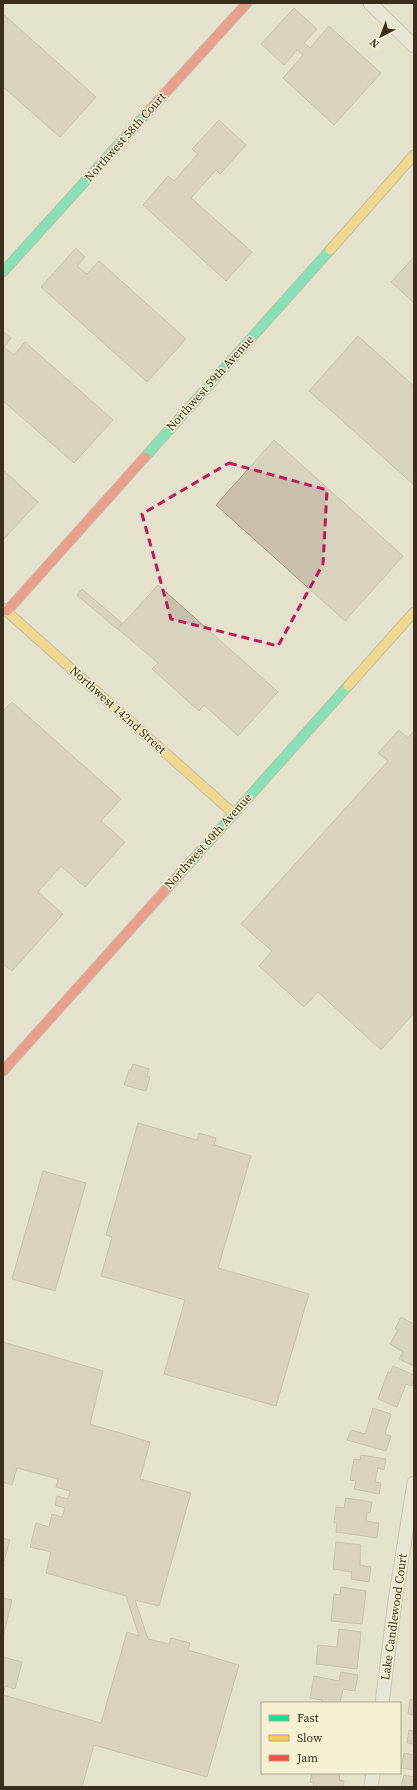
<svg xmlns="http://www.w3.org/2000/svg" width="417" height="1790" font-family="'Source Serif 4',serif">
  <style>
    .building { fill: #c8c0ad; stroke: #a49d8c }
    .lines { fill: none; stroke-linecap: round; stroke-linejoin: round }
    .street-casing { stroke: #a9a595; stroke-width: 15 }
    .fast-casing { stroke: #999586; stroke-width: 11 }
    .slow-casing { stroke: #999586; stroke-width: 11 }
    .jam-casing { stroke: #999586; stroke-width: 11 }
    .street { stroke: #eceade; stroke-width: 13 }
    .fast { stroke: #16e098; stroke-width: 9 }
    .slow { stroke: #ffcf43; stroke-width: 9 }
    .jam { stroke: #f24e42; stroke-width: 9 }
    .marked { fill: none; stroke: #c2185b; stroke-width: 3; stroke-dasharray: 8 5; stroke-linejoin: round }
    .labels { text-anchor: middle; stroke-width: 3; stroke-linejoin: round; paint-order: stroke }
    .street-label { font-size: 12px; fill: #382f1e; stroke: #f6f1d2 }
  </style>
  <rect width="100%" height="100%" fill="#e4e1cc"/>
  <g class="building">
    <polygon points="294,8 317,29 304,43 310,48 329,26 381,73 334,125 283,78 303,55 297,50 284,65 261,44"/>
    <polygon points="3,14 96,97 60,137 3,87"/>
    <polygon points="219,120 246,145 220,174 216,170 191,198 252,252 226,281 143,205 168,176 174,181 198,154 192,149"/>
    <polygon points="76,248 85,257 77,266 87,274 99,261 186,339 147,382 41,287"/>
    <polygon points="414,257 414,303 391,282"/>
    <polygon points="3,331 11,338 4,347 14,355 25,342 113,420 74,463 3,401"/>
    <polygon points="358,336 414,386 414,485 309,391"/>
    <polygon points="274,440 403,556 345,621 216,505"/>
    <polygon points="3,470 38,502 3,540"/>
    <polygon points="158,585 278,692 238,736 204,705 199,711 152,669 158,663 118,629"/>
    <polygon points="82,589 122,623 117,629 77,595"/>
    <polygon points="12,702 121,799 101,821 125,842 85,887 61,866 38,892 63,914 12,971 3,964 3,711"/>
    <polygon points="399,730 408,738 414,731 414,1013 381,1050 318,992 304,1007 259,966 272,951 241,924 388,761 378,753"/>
    <polygon points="133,1064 149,1069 147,1076 150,1077 146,1091 124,1085 129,1070 131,1070"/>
    <polygon points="138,1123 197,1140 199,1133 216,1138 214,1145 251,1156 218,1268 309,1294 276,1406 164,1374 185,1300 101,1276 112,1237 106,1235"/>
    <polygon points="43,1171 86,1183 55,1291 12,1279"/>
    <polygon points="401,1317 414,1324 414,1366 399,1359 403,1352 390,1344 398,1330 395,1329"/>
    <polygon points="3,1342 103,1371 90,1424 150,1442 140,1479 191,1493 159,1606 135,1600 148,1639 169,1644 171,1638 190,1643 188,1650 239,1665 207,1777 94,1745 82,1787 3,1787 3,1695 101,1723 127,1632 139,1636 126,1596 46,1573 51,1552 30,1547 36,1523 49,1527 52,1514 62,1517 65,1508 55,1505 57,1496 68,1499 70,1491 56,1487 58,1479 17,1468 12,1485 3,1482"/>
    <polygon points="393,1366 414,1375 412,1386 406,1384 397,1407 378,1399 388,1372 390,1373"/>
    <polygon points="373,1408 391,1414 385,1434 391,1436 386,1451 347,1440 351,1430 365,1434"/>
    <polygon points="361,1455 386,1459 384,1470 378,1468 375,1482 381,1483 379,1494 354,1489 356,1481 350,1480 354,1459 360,1460"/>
    <polygon points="346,1498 372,1502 370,1513 367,1513 366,1521 379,1523 377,1538 336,1532 337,1523 334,1523 336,1507 344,1508"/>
    <polygon points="3,1538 10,1540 4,1561 3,1560"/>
    <polygon points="336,1542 361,1545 360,1565 371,1567 369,1582 351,1579 352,1572 333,1569"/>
    <polygon points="341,1587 366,1591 362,1624 331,1621 334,1594 340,1595"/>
    <polygon points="3,1598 12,1600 3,1637"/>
    <polygon points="339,1629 361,1632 357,1669 316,1664 318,1645 337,1647"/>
    <polygon points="3,1657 22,1662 15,1689 5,1686 3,1694"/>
    <polygon points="341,1672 358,1675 355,1691 343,1689 340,1703 322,1703 322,1700 310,1698 314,1676 339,1681"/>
    <polygon points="410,1699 414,1700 414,1715 408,1714"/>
    <polygon points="409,1730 414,1731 414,1744 407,1743"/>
    <polygon points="414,1745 414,1770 401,1768 404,1753 413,1755"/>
    <polygon points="312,1773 340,1773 339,1780 344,1781 343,1787 313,1787 314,1783 310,1782"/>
    <polygon points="404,1775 414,1777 414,1787 401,1787"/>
  </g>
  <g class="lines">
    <g class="street-casing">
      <g id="street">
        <polyline points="370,3 414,46"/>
        <polyline points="382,1703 395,1601 414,1483"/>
        <polyline points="371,1787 373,1773"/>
      </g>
    </g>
    <g class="fast-casing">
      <g id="fast">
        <polyline points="3,272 147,113"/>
        <polyline points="145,457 330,250"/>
        <polyline points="179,875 348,686"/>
      </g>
    </g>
    <g class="slow-casing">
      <g id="slow">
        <polyline points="330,250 414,155"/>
        <polyline points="3,608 233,813"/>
        <polyline points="348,686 414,612"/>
      </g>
    </g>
    <g class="jam-casing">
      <g id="jam">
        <polyline points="147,113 247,3"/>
        <polyline points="7,611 145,457"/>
        <polyline points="3,1071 179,875"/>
      </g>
    </g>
    <use href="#street" class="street"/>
    <use href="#fast" class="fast"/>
    <use href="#slow" class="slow"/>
    <use href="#jam" class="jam"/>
  </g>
  <path d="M0 0H417V1790H0ZM229,463l98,27 -4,74 -45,82 -107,-27 -29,-105z" fill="#e4e1cc" fill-opacity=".55" fill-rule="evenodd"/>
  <path class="marked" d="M229,463l98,27 -4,74 -45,82 -107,-27 -29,-105z"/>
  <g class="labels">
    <g class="street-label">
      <text transform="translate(125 137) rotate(-48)" y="4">Northwest 58th Court</text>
      <text transform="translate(210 383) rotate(-48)" y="4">Northwest 59th Avenue</text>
      <text transform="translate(118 710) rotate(42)" y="4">Northwest 142nd Street</text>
      <text transform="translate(208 841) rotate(-48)" y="4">Northwest 60th Avenue</text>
      <text transform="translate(394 1617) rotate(-82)" y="4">Lake Candlewood Court</text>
    </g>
  </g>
  <rect width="417" height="1790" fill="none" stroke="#382f1e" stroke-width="8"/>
  <rect x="261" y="1702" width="140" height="72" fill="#f6f1d2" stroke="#aaa38a"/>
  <rect x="269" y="1715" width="20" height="6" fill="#16e098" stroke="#aaa38a"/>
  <text x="297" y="1722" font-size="12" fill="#382f1e">Fast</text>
  <rect x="269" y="1735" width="20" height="6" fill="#ffcf43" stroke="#aaa38a"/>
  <text x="297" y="1742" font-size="12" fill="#382f1e">Slow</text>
  <rect x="269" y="1755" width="20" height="6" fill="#f24e42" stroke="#aaa38a"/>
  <text x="297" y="1762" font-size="12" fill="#382f1e">Jam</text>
  <g transform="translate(381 36) rotate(222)" stroke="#f6f1d2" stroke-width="3" paint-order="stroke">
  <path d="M0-3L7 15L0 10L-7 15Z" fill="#382f1e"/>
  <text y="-6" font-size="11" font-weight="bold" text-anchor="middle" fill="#382f1e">N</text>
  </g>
</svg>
